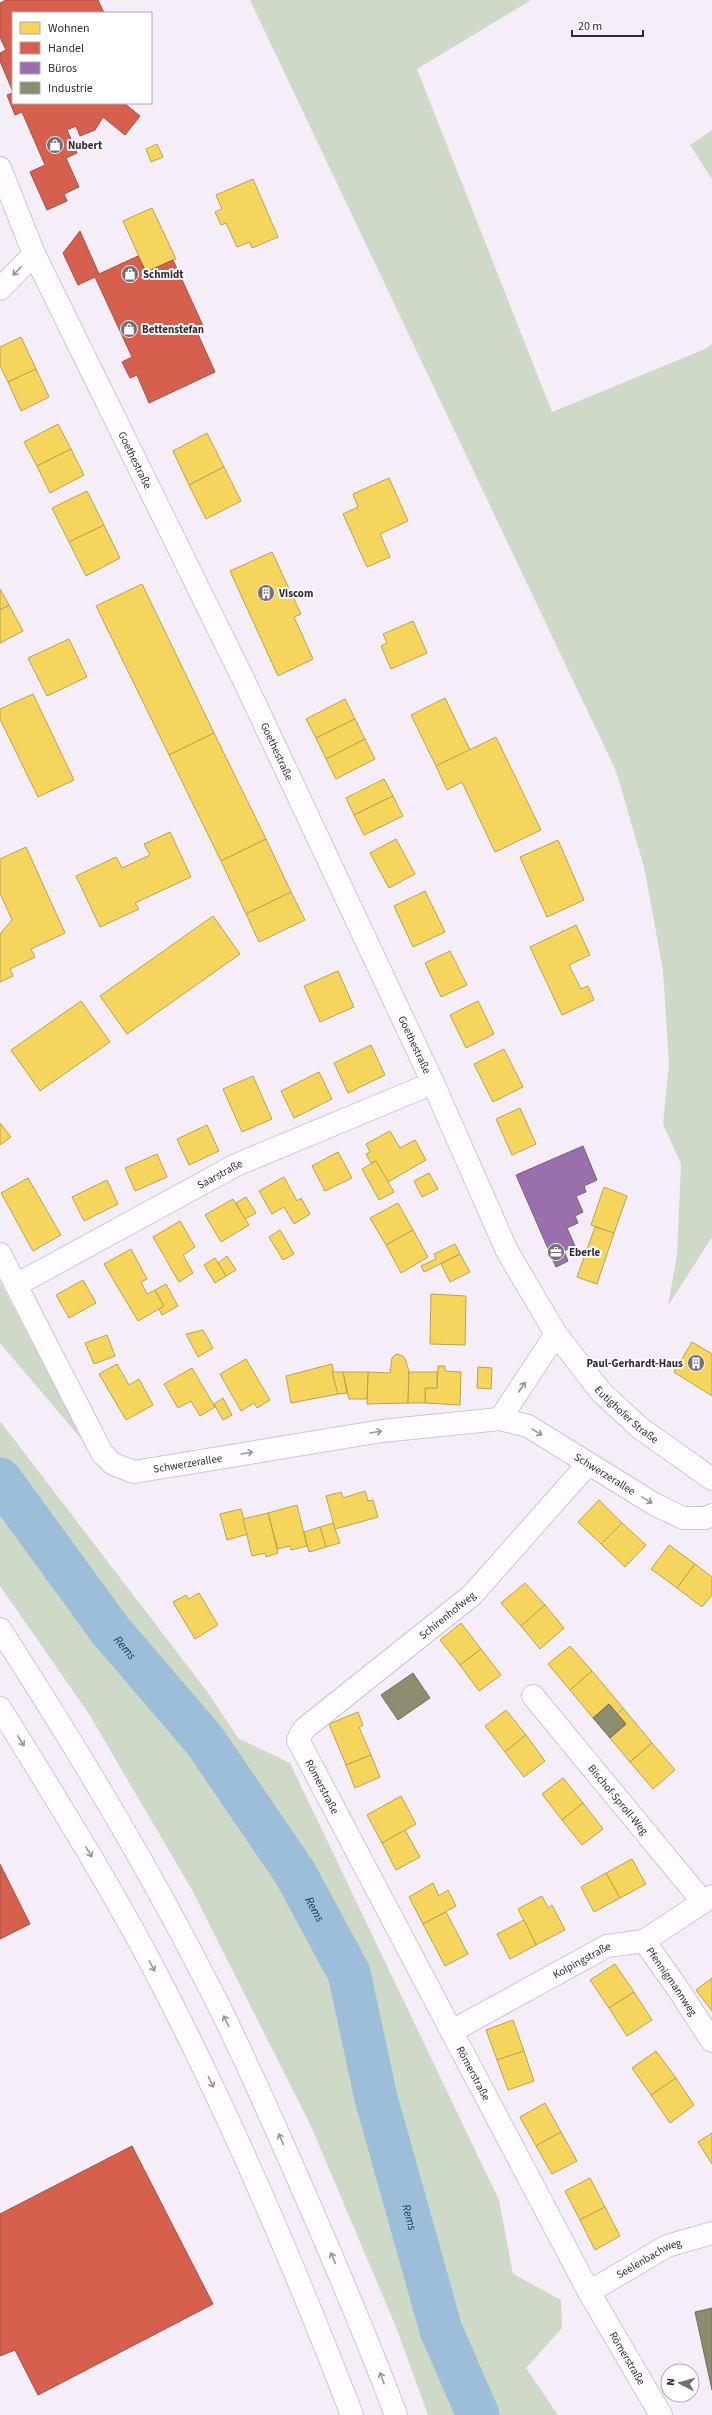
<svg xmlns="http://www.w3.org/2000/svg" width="712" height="2415" font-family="'Source Sans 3',sans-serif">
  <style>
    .green { fill: #ced9c8 }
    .homes { fill: #f6d55c; stroke: #bba250 }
    .shops { fill: #d6604d; stroke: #a45046 }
    .offices { fill: #9970ab; stroke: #7a5b87 }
    .industry { fill: #8c8c6e; stroke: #716f5d }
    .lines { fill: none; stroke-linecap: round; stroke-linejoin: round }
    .river { stroke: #9cbed9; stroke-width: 43 }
    .minor-casing { stroke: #cdc7d0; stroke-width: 24 }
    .highway-casing { stroke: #cdc7d0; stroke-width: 24 }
    .minor { stroke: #fefcfe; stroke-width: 22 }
    .highway { stroke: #fefcfe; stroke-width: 22 }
    .oneway { stroke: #989499 }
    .labels { text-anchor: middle; stroke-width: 4; stroke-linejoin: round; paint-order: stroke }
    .poi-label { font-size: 11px; font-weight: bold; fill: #312b34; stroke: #fff; text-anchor: start }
    .street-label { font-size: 11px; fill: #312b34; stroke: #fff }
    .water-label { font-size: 12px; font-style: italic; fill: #0e3951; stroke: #fff }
  </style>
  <rect width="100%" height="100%" fill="#f5eef9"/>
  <g class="green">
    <polygon points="250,0 531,0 417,69 552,412 705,349 712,344 712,1237 668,1306 677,1255 681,1164 663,1124 669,1064 663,970 644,867 616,771"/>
    <polygon points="712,130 712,179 690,145"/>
    <polygon points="0,1282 89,1448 0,1343"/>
    <polygon points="0,1421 209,1694 238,1738 290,1763 499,2200 513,2274 561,2300 562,2328 526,2368 558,2415 428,2415 396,2327 310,2124 192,1890 89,1714 0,1586"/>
  </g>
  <g class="homes">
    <polygon points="157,144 163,157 151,162 146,149"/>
    <polygon points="253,179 278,237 252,248 250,242 237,247 226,223 221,225 215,212 222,209 216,195"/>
    <polygon points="152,208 176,259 146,272 123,221"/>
    <polygon points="21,337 36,369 8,382 0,366 0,347"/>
    <polygon points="36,369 49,397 21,411 8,382"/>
    <polygon points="58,424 71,449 37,466 24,442"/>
    <polygon points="207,433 224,467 189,485 173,451"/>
    <polygon points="71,449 84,475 50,493 37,466"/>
    <polygon points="224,467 241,501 206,519 189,485"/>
    <polygon points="389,478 408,521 380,534 390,557 367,567 343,514 358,507 353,494"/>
    <polygon points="87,491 104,525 69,542 52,508"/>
    <polygon points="104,525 120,558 86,576 69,542"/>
    <polygon points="272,552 301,614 294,617 313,659 278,676 230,571"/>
    <polygon points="142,584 214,733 169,755 96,606"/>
    <polygon points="0,589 9,605 0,610"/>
    <polygon points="9,605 23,631 0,643 0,610"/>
    <polygon points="413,621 427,653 391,669 381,646 387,643 383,634"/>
    <polygon points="69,639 87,677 47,696 28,658"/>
    <polygon points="33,694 74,780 38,797 0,719 0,709"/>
    <polygon points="445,698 470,750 436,766 411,715"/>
    <polygon points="345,699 355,719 316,738 306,719"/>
    <polygon points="355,719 365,739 326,759 316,738"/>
    <polygon points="214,733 266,839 221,861 169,755"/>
    <polygon points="496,737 541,830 495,852 462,782 447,790 436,766"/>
    <polygon points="365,739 375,759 336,779 326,759"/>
    <polygon points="384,779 393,796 354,815 346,798"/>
    <polygon points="393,796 403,816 364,835 354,815"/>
    <polygon points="170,832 191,877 135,903 139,909 100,927 76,876 116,857 122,868 150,855 144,844"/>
    <polygon points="266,839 291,892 246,914 221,861"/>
    <polygon points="396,839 415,874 389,888 370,853"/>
    <polygon points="558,840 584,900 547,917 520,857"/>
    <polygon points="26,847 65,933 31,949 35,957 10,969 13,976 0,982 0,934 12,920 0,893 0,859"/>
    <polygon points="425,891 445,932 413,947 394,906"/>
    <polygon points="291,892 305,920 259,942 246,914"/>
    <polygon points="213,916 240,954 127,1034 100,996"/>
    <polygon points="576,925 590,955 569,965 581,989 588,986 594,1000 562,1015 530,947"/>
    <polygon points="450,951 467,985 441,997 425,963"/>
    <polygon points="338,971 354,1007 320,1022 304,986"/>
    <polygon points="81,1001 110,1042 40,1091 11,1050"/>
    <polygon points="478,1001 494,1034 466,1048 450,1015"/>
    <polygon points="371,1045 385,1075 348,1093 334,1063"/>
    <polygon points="504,1049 523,1087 493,1102 474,1064"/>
    <polygon points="319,1072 332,1099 294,1118 281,1091"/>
    <polygon points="253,1076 272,1119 242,1132 223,1089"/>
    <polygon points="520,1108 536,1144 512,1155 496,1119"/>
    <polygon points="0,1123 11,1137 0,1145"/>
    <polygon points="207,1125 219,1151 189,1165 177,1139"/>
    <polygon points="390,1131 400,1148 415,1140 426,1160 388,1182 376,1161 371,1163 366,1154 370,1152 366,1144"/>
    <polygon points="338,1152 352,1178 325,1191 312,1166"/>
    <polygon points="157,1154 167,1177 135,1191 125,1168"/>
    <polygon points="376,1161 394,1192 379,1200 362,1169"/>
    <polygon points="429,1173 438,1189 422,1197 414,1181"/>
    <polygon points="284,1177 297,1201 301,1198 310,1214 294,1224 284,1207 272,1214 259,1191"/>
    <polygon points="28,1178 61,1235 33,1251 1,1193"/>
    <polygon points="107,1180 118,1204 84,1221 72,1197"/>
    <polygon points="604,1187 627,1196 614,1233 591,1225"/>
    <polygon points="246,1197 256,1213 245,1219 236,1203"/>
    <polygon points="233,1199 249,1225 221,1242 205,1215"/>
    <polygon points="398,1203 413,1230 386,1245 370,1218"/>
    <polygon points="180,1221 195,1247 183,1255 193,1273 179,1282 153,1237"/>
    <polygon points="595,1227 614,1233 597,1284 577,1277"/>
    <polygon points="280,1230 294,1254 283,1260 269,1237"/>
    <polygon points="413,1230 428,1257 401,1273 386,1245"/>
    <polygon points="455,1244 460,1254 424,1272 421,1266 436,1259 434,1254"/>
    <polygon points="131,1249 147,1279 141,1282 147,1294 155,1290 164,1306 138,1321 104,1264"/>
    <polygon points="460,1254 470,1272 450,1282 441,1264"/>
    <polygon points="227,1256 236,1270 226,1276 218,1263"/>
    <polygon points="215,1258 226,1276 215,1283 204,1265"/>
    <polygon points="83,1280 96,1303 69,1318 56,1295"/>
    <polygon points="166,1284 178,1306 162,1315 159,1309 164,1306 155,1290"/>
    <polygon points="431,1294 466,1296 465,1345 430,1344"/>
    <polygon points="203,1330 213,1348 198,1357 186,1334"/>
    <polygon points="107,1335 115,1356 94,1364 85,1343"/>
    <polygon points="692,1342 712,1354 712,1396 674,1372"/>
    <polygon points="396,1354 403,1356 406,1361 409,1372 408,1403 367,1404 368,1372 390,1373 392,1358"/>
    <polygon points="246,1359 270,1400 257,1408 254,1403 241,1411 220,1374"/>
    <polygon points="117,1364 129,1385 139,1379 153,1405 126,1420 99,1374"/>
    <polygon points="332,1364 338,1394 291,1403 286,1376"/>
    <polygon points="438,1366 445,1366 445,1371 461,1372 460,1405 425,1403 425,1388 437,1388"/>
    <polygon points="478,1367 492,1368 491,1389 477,1388"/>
    <polygon points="192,1368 215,1407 200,1416 191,1401 178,1408 164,1384"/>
    <polygon points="332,1372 343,1372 347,1393 338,1394"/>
    <polygon points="343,1372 368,1372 367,1399 349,1399"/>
    <polygon points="409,1372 437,1372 437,1388 425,1388 425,1403 408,1403"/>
    <polygon points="223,1398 232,1415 223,1420 214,1404"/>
    <polygon points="365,1491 368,1501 373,1500 378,1517 335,1529 326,1496 341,1492 343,1498"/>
    <polygon points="599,1500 622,1523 601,1544 578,1522"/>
    <polygon points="297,1505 307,1546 291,1550 290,1546 278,1549 268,1513"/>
    <polygon points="241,1509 248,1534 227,1540 220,1514"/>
    <polygon points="268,1513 278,1553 266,1557 265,1553 252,1556 243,1519"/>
    <polygon points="333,1523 340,1543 326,1547 320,1527"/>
    <polygon points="622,1523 646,1545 625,1567 601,1544"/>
    <polygon points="320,1527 326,1547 309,1552 304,1532"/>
    <polygon points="669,1545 695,1564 677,1588 651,1569"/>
    <polygon points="695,1564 712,1577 712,1595 702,1607 677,1588"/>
    <polygon points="525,1583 545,1605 521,1626 501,1603"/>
    <polygon points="199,1593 218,1625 195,1639 173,1602 186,1595 189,1599"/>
    <polygon points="545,1605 564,1628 540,1649 521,1626"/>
    <polygon points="461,1623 481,1649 460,1665 440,1640"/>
    <polygon points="570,1646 592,1671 570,1690 548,1664"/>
    <polygon points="481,1649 501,1675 479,1691 460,1665"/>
    <polygon points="592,1671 623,1708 617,1714 609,1704 593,1718 570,1690"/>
    <polygon points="623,1708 652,1743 630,1762 610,1738 626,1724 617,1714"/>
    <polygon points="506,1710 526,1735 505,1752 485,1726"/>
    <polygon points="358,1712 363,1725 359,1727 371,1755 346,1765 329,1724"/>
    <polygon points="526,1735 545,1761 524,1777 505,1752"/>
    <polygon points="652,1743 675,1770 653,1789 630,1762"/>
    <polygon points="371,1755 380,1777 355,1788 346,1765"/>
    <polygon points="563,1778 583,1803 562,1820 542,1794"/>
    <polygon points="401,1796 416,1824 382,1843 367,1815"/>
    <polygon points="583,1803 603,1829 582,1845 562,1820"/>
    <polygon points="405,1830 420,1857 396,1870 382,1843"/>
    <polygon points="632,1859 646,1884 620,1898 606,1873"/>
    <polygon points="606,1873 620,1898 594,1912 581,1887"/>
    <polygon points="433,1883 439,1896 448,1890 456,1906 423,1924 409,1897"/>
    <polygon points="542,1896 548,1908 552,1905 565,1930 536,1945 518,1909"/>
    <polygon points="446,1912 468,1954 445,1966 423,1924"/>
    <polygon points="524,1920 536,1945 510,1959 497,1934"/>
    <polygon points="615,1964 634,1992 609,2008 590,1980"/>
    <polygon points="712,1978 712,2011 696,1990"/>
    <polygon points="634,1992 652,2020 627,2036 609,2008"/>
    <polygon points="513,2020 524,2051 497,2060 486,2030"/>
    <polygon points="524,2051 534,2081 508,2090 497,2060"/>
    <polygon points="656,2051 676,2078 651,2095 632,2068"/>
    <polygon points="676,2078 694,2105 670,2123 651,2095"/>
    <polygon points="545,2103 561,2132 536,2146 520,2117"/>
    <polygon points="561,2132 577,2161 552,2174 536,2146"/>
    <polygon points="712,2133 712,2164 698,2142"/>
    <polygon points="590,2178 605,2207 580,2220 565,2191"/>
    <polygon points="605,2207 620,2236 595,2250 580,2220"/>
  </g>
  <g class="shops">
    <polygon points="6,0 98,0 104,13 13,13 13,92 0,61 0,53 6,50 0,37 0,3"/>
    <polygon points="13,93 13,103 124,103 140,116 125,135 103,117 95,130 80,136 76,126 67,130 77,153 66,158 79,187 64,194 67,201 47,210 30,172 45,165 22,112 15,115 7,95"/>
    <polygon points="80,231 99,274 138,256 146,272 173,260 204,328 197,332 215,372 149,403 137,375 130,378 122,362 132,357 95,277 78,285 63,253"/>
    <polygon points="0,1864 30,1924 0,1939"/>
    <polygon points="132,2146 213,2304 38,2395 15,2350 0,2356 0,2214"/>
  </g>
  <polygon class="offices" points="583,1146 597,1180 584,1186 586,1192 576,1196 583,1212 575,1216 578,1223 567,1228 575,1246 564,1251 568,1261 556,1267 516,1175"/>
  <g class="industry">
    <polygon points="413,1673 430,1698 398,1720 381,1695"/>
    <polygon points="609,1704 626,1724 610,1738 593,1718"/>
    <polygon points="712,2308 712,2390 695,2312"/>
  </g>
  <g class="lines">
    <path class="river" id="s1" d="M0,1479l110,151 95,111 90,132 54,100 27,125 65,232 37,85"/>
    <g class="minor-casing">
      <g id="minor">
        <path id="s2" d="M0,168l34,86 215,437 184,392 74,168 49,83 45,58 39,36 72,51"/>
        <polyline points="0,289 34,254"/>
        <path id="s3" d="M0,1254l102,199 11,11 21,8 248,-41 118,-12 28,7 126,78 29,14h22l7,-3"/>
        <path id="s4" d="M16,1285l220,-120 197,-82"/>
        <polyline points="500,1419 556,1334"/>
        <path id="s5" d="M588,1464l-116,131 -168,134 -6,11 291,552 72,123"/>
        <path id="s6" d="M533,1696l170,206"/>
        <path id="s7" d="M644,1941l34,48 34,52"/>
        <path id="s8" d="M452,2031l155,-85 37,-5 68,-45"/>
        <path id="s9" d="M589,2292l78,-46 45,-13"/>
      </g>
    </g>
    <g class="highway-casing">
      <g id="highway">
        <path d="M0,1629c73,113 143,228 204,348 30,56 55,114 81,172 39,88 77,176 111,266"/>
        <path d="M0,1708c60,97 121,194 172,296 68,134 126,271 180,411"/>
      </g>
    </g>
    <use href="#minor" class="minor"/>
    <use href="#highway" class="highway"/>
  </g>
  <defs><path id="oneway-shaft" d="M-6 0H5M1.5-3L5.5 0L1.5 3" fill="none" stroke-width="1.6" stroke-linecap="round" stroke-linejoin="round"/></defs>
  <g class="oneway">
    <use href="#oneway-shaft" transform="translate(17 271) rotate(134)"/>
    <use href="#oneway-shaft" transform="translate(522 1387) rotate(-57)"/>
    <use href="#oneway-shaft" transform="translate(376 1432) rotate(-9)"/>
    <use href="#oneway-shaft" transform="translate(537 1432) rotate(32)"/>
    <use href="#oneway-shaft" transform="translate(247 1453) rotate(-9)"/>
    <use href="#oneway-shaft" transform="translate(647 1500) rotate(31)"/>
    <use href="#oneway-shaft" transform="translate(21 1741) rotate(58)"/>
    <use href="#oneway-shaft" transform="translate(89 1852) rotate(59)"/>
    <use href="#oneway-shaft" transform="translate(152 1966) rotate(62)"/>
    <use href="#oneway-shaft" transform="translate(226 2021) rotate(-116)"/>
    <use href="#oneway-shaft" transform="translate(211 2082) rotate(64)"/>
    <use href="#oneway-shaft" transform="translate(281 2139) rotate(-114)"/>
    <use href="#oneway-shaft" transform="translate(333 2258) rotate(-113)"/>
    <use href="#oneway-shaft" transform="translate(382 2378) rotate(-110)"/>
  </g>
  <defs>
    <g id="shop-disc" transform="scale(0.9)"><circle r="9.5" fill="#766f79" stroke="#fff"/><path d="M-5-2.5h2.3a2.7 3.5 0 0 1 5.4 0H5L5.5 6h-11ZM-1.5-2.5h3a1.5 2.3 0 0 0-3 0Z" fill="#fff"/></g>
    <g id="building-disc" transform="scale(0.9)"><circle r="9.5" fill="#766f79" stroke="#fff"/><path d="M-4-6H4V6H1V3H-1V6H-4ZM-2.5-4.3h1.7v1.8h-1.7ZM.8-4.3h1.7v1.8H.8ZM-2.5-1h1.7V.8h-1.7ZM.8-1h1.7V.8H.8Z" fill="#fff"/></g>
    <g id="office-disc" transform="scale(0.9)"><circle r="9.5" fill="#766f79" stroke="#fff"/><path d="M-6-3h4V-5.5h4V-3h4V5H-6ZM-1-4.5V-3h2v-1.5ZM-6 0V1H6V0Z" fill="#fff"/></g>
  </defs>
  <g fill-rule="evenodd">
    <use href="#shop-disc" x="55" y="145"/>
    <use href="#shop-disc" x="130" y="274"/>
    <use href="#shop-disc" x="129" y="329"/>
    <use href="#building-disc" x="266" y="593"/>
    <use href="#office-disc" x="556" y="1252"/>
    <use href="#building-disc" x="696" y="1363"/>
  </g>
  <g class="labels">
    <g class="poi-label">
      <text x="68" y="149">Nubert</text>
      <text x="143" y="278">Schmidt</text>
      <text x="142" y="333">Bettenstefan</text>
      <text x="279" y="597">Viscom</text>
      <text x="569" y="1256">Eberle</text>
      <text x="683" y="1367" text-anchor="end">Paul-Gerhardt-Haus</text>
    </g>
    <g class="street-label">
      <text dy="4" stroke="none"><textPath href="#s2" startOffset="322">Goethestraße</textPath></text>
      <text dy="4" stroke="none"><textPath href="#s2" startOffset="646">Goethestraße</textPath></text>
      <text dy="4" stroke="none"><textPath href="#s2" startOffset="970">Goethestraße</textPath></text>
      <text dy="4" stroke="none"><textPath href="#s4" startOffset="232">Saarstraße</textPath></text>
      <text dy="4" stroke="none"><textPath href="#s2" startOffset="1400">Eutighofer Straße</textPath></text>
      <text dy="4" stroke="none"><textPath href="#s3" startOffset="316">Schwerzerallee</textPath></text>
      <text dy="4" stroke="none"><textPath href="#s3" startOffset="751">Schwerzerallee</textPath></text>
      <text transform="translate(447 1615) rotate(-39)" y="4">Schirenhofweg</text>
      <text dy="4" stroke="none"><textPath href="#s5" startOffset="455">Römerstraße</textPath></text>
      <text dy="4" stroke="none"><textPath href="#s6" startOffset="134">Bischof-Sproll-Weg</textPath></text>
      <text dy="4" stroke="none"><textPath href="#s8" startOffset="148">Kolpingstraße</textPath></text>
      <text dy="4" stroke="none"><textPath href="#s7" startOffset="49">Pfennigmannweg</textPath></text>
      <text dy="4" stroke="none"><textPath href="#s5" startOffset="779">Römerstraße</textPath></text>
      <text dy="4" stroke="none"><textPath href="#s9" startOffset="69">Seelenbachweg</textPath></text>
      <text dy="4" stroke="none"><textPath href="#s5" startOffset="1103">Römerstraße</textPath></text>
    </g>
    <g class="water-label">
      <text dy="4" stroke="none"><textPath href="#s1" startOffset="210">Rems</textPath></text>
      <text dy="4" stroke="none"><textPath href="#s1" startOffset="534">Rems</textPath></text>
      <text dy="4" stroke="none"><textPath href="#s1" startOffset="858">Rems</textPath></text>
    </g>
  </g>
  <rect x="12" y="12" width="140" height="92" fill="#ffffff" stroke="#adaaae"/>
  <rect x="20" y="22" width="20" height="12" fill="#f6d55c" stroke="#adaaae"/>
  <text x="48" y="32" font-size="12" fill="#312b34">Wohnen</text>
  <rect x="20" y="42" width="20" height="12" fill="#d6604d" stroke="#adaaae"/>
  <text x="48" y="52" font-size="12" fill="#312b34">Handel</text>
  <rect x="20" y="62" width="20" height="12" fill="#9970ab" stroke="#adaaae"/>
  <text x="48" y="72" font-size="12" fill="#312b34">Büros</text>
  <rect x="20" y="82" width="20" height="12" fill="#8c8c6e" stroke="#adaaae"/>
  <text x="48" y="92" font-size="12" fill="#312b34">Industrie</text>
  <g transform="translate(680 2383) rotate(276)"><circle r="19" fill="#ffffff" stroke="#adaaae"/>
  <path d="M0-3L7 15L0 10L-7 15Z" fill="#766f79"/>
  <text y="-6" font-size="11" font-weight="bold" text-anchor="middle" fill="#312b34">N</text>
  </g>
  <path d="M572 30v6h71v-6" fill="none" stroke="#312b34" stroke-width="2"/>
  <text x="578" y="30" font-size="12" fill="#312b34" stroke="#ffffff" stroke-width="3" paint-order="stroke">20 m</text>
</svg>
